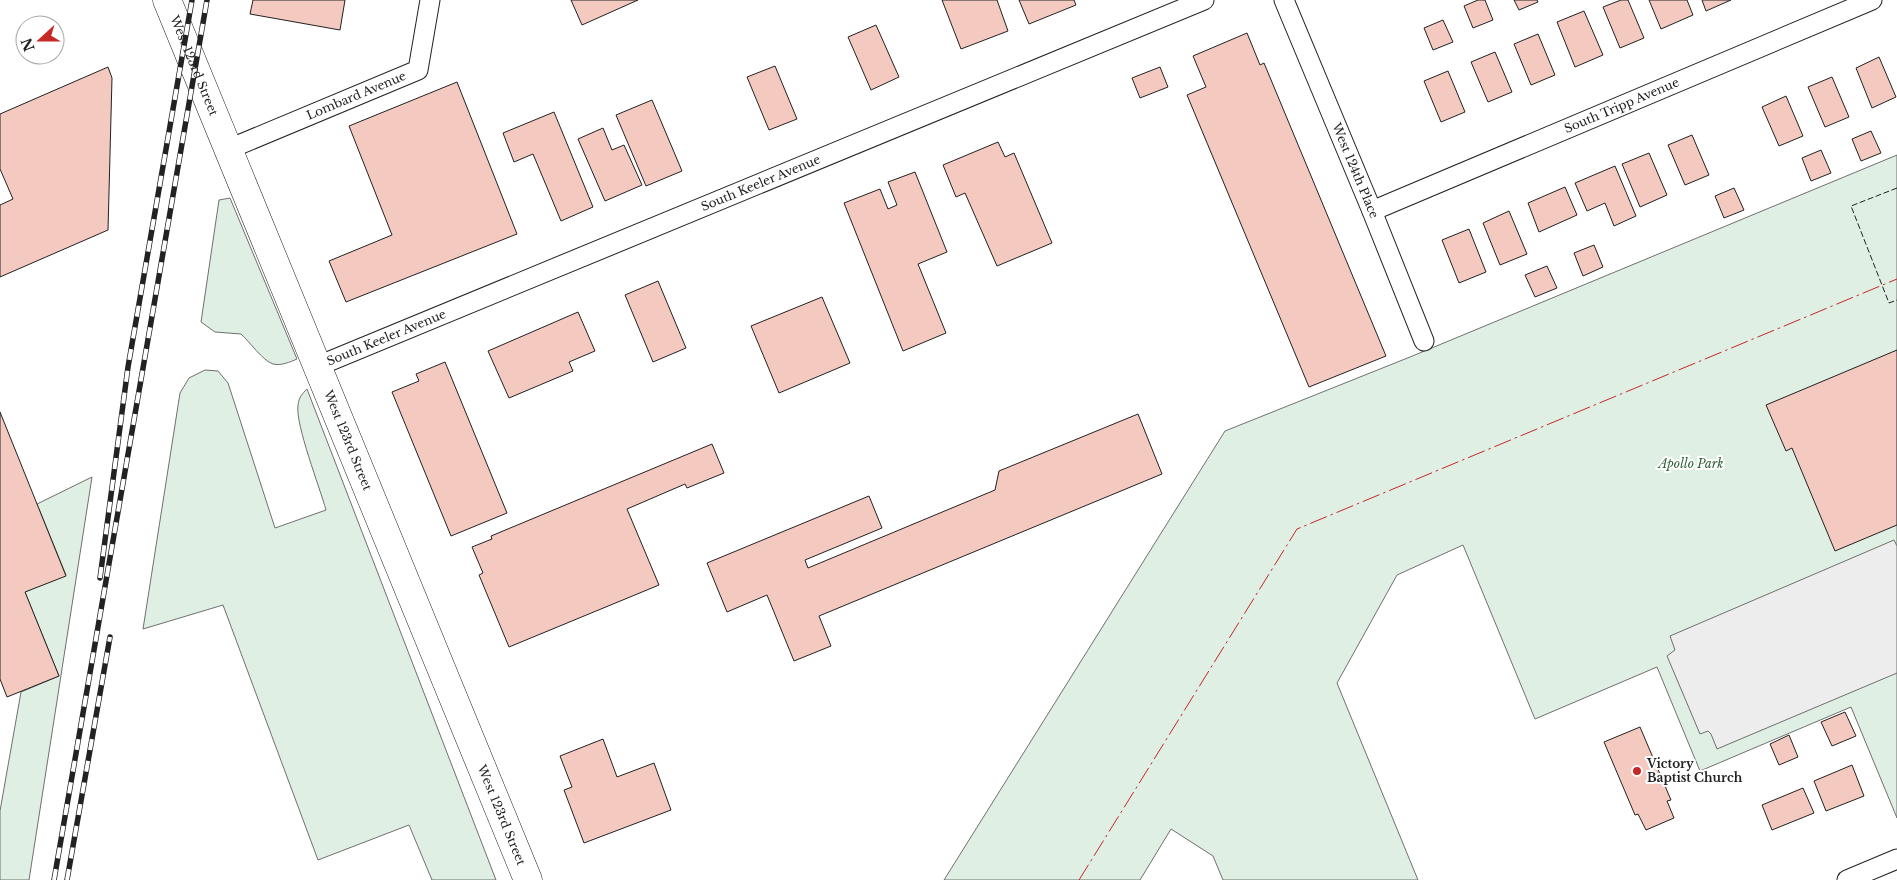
<svg xmlns="http://www.w3.org/2000/svg" width="1897" height="880" font-family="'Libre Baskerville',serif">
  <style>
    .green { fill: #e0efe3; stroke: #6f6f6f }
    .parking { fill: #ededed; stroke: #6f6f6f }
    .building { fill: #f3c9c0; stroke: #222 }
    .lines { fill: none; stroke-linecap: round; stroke-linejoin: round }
    .street-casing { stroke: #222; stroke-width: 21 }
    .secondary-casing { stroke: #222; stroke-width: 29 }
    .street { stroke: #fff; stroke-width: 19 }
    .secondary { stroke: #fff; stroke-width: 28 }
    .rail-casing { stroke: #222; stroke-width: 5.5 }
    .rail { stroke: #fff; stroke-width: 4; stroke-dasharray: 11; stroke-linecap: butt }
    .fence { stroke: #222; stroke-width: 1; stroke-dasharray: 6 2.5; stroke-linecap: butt }
    .power { stroke: #c62828; stroke-width: 1; stroke-dasharray: 18 4 2.5 4; stroke-linecap: butt }
    .poi-dot { fill: #c62828; stroke: #fff; stroke-width: 2 }
    .labels { text-anchor: middle; stroke-width: 4; stroke-linejoin: round; paint-order: stroke }
    .street-label { font-size: 12px; fill: #222; stroke: #fff }
    .park-label { font-size: 12px; font-style: italic; fill: #2f5e38; stroke: #fff }
    .poi-label { font-size: 12px; font-weight: bold; fill: #222; stroke: #fff; text-anchor: start }
  </style>
  <rect width="100%" height="100%" fill="#fff"/>
  <g class="green">
    <polygon points="1897,155 1897,818 1851,707 1700,771 1657,667 1535,719 1463,545 1397,575 1337,683 1418,880 1223,880 1213,856 1171,829 1140,880 944,880 1225,431 1410,357"/>
    <path d="M230,198l67,161c-7,3 -16,7 -24,5 -10,-3 -24,-23 -32,-30l-26,-2 -14,-10 18,-122z"/>
    <path d="M205,370l13,1 10,12 47,145 51,-18c-6,-22 -31,-86 -28,-105 1,-8 4,-11 9,-16l189,491h-64l-23,-55 -91,35 -95,-255 -80,24 37,-236 9,-15z"/>
    <polygon points="92,477 29,880 0,880 0,811 21,692 59,676 25,592 66,575 37,504"/>
  </g>
  <polygon class="parking" points="1894,540 1897,546 1897,673 1717,749 1711,734 1708,731 1700,734 1667,656 1675,650 1670,636"/>
  <g class="building">
    <polygon points="253,0 345,0 340,30 250,14"/>
    <polygon points="571,0 638,0 582,25"/>
    <polygon points="942,0 997,0 1008,31 961,49"/>
    <polygon points="1019,0 1074,0 1076,5 1029,24"/>
    <polygon points="1478,0 1485,0 1493,20 1473,28 1464,6"/>
    <polygon points="1514,0 1537,0 1538,2 1519,10"/>
    <polygon points="1621,0 1628,0 1644,38 1620,48 1603,7"/>
    <polygon points="1649,0 1687,0 1693,15 1661,29"/>
    <polygon points="1702,0 1731,0 1706,11"/>
    <polygon points="1584,11 1603,55 1575,67 1557,22"/>
    <polygon points="1443,20 1453,42 1433,50 1424,28"/>
    <polygon points="876,25 899,77 871,90 848,37"/>
    <polygon points="1247,33 1260,65 1264,63 1386,356 1309,387 1187,95 1206,87 1193,56"/>
    <polygon points="1538,34 1555,75 1531,85 1514,44"/>
    <polygon points="1495,52 1512,92 1488,102 1471,62"/>
    <polygon points="1879,57 1896,97 1872,108 1856,68"/>
    <polygon points="775,66 797,119 769,130 747,77"/>
    <polygon points="108,67 112,78 108,230 0,277 0,205 13,199 0,169 0,114"/>
    <polygon points="1160,67 1168,87 1140,98 1132,78"/>
    <polygon points="1448,71 1465,112 1441,122 1424,81"/>
    <polygon points="1832,77 1849,117 1825,127 1808,87"/>
    <polygon points="457,82 517,234 346,302 329,261 392,235 349,126"/>
    <polygon points="1786,96 1803,136 1779,146 1762,107"/>
    <polygon points="652,100 682,171 646,186 616,115"/>
    <polygon points="554,112 593,207 561,221 533,154 514,162 503,133"/>
    <polygon points="603,128 612,150 624,145 642,185 605,201 578,139"/>
    <polygon points="1871,131 1881,153 1861,161 1852,139"/>
    <polygon points="1692,135 1709,175 1685,185 1668,145"/>
    <polygon points="998,142 1005,157 1014,153 1052,243 997,266 965,193 956,197 943,165"/>
    <polygon points="1821,150 1831,173 1811,181 1802,158"/>
    <polygon points="1649,153 1667,195 1640,207 1622,164"/>
    <polygon points="1615,166 1636,216 1614,226 1605,203 1587,211 1575,183"/>
    <polygon points="915,172 947,252 918,264 946,333 903,351 844,203 880,189 888,209 897,205 888,182"/>
    <polygon points="1565,187 1577,215 1539,232 1528,203"/>
    <polygon points="1734,188 1744,210 1724,218 1715,196"/>
    <polygon points="1509,211 1527,254 1500,265 1483,223"/>
    <polygon points="1469,229 1486,272 1459,283 1442,240"/>
    <polygon points="1594,245 1603,267 1583,276 1574,253"/>
    <polygon points="1547,266 1557,288 1535,297 1525,275"/>
    <polygon points="658,281 686,348 653,362 625,295"/>
    <polygon points="822,297 850,363 779,393 751,326"/>
    <polygon points="578,312 595,351 569,362 573,371 509,398 488,351"/>
    <polygon points="1897,350 1897,525 1835,551 1792,448 1786,451 1766,405"/>
    <polygon points="445,362 507,513 451,536 392,392 419,381 416,374"/>
    <polygon points="0,412 66,576 25,592 59,676 7,697 0,679"/>
    <polygon points="1138,414 1162,474 819,616 831,646 794,661 767,595 727,612 707,563 869,496 882,528 805,560 808,568 995,490 999,471"/>
    <polygon points="712,444 724,473 687,488 685,484 627,509 659,585 509,647 479,575 483,573 472,547 492,539 491,536"/>
    <polygon points="1845,712 1856,736 1832,746 1821,722"/>
    <polygon points="1640,727 1671,800 1667,801 1674,818 1646,830 1638,814 1635,815 1604,742"/>
    <polygon points="1789,735 1798,757 1779,765 1770,744"/>
    <polygon points="603,739 617,777 654,763 671,810 584,843 564,790 572,787 560,756"/>
    <polygon points="1852,765 1864,796 1826,811 1814,781"/>
    <polygon points="1803,788 1814,813 1772,830 1762,805"/>
  </g>
  <g class="lines">
    <g class="street-casing">
      <g id="street">
        <path id="s1" d="M1284,0l88,211 52,130"/>
        <path id="s2" d="M229,149l189,-79 12,-70"/>
        <path id="s3" d="M1372,211l500,-211"/>
        <path id="s4" d="M318,366l886,-366"/>
        <polyline points="1847,880 1897,859"/>
      </g>
    </g>
    <g class="secondary-casing">
      <g id="secondary">
        <path id="s5" d="M167,0l361,880"/>
      </g>
    </g>
    <use href="#street" class="street"/>
    <use href="#secondary" class="secondary"/>
    <g class="rail-casing">
      <g id="rail">
        <polyline points="100,578 128,367 192,0"/>
        <polyline points="54,880 207,0"/>
        <polyline points="67,880 110,637"/>
      </g>
    </g>
    <use href="#rail" class="rail"/>
    <polyline class="fence" points="1897,188 1851,206 1889,303 1897,300"/>
    <polyline class="power" points="1079,880 1297,529 1897,279"/>
  </g>
  <circle class="poi-dot" cx="1637" cy="771" r="5"/>
  <g class="labels">
    <g class="street-label">
      <text dy="4" stroke="none"><textPath href="#s5" startOffset="71">West 123rd Street</textPath></text>
      <text dy="4" stroke="none"><textPath href="#s2" startOffset="138">Lombard Avenue</textPath></text>
      <text dy="4" stroke="none"><textPath href="#s3" startOffset="271">South Tripp Avenue</textPath></text>
      <text dy="4" stroke="none"><textPath href="#s1" startOffset="185">West 124th Place</textPath></text>
      <text dy="4" stroke="none"><textPath href="#s4" startOffset="479">South Keeler Avenue</textPath></text>
      <text dy="4" stroke="none"><textPath href="#s4" startOffset="74">South Keeler Avenue</textPath></text>
      <text dy="4" stroke="none"><textPath href="#s5" startOffset="476">West 123rd Street</textPath></text>
      <text dy="4" stroke="none"><textPath href="#s5" startOffset="881">West 123rd Street</textPath></text>
    </g>
    <g class="park-label">
      <text x="1691" y="468">Apollo Park</text>
    </g>
    <g class="poi-label">
      <text x="1647" y="768">Victory<tspan x="1647" dy="14">Baptist Church</tspan></text>
    </g>
  </g>
  <g transform="translate(40 40) rotate(249)"><circle r="24" fill="#ffffff" stroke="#a7a7a7"/>
  <path d="M0-4L9 19L0 12L-9 19Z" fill="#c62828"/>
  <text y="-8" font-size="14" font-weight="bold" text-anchor="middle" fill="#222222">N</text>
  </g>
</svg>
